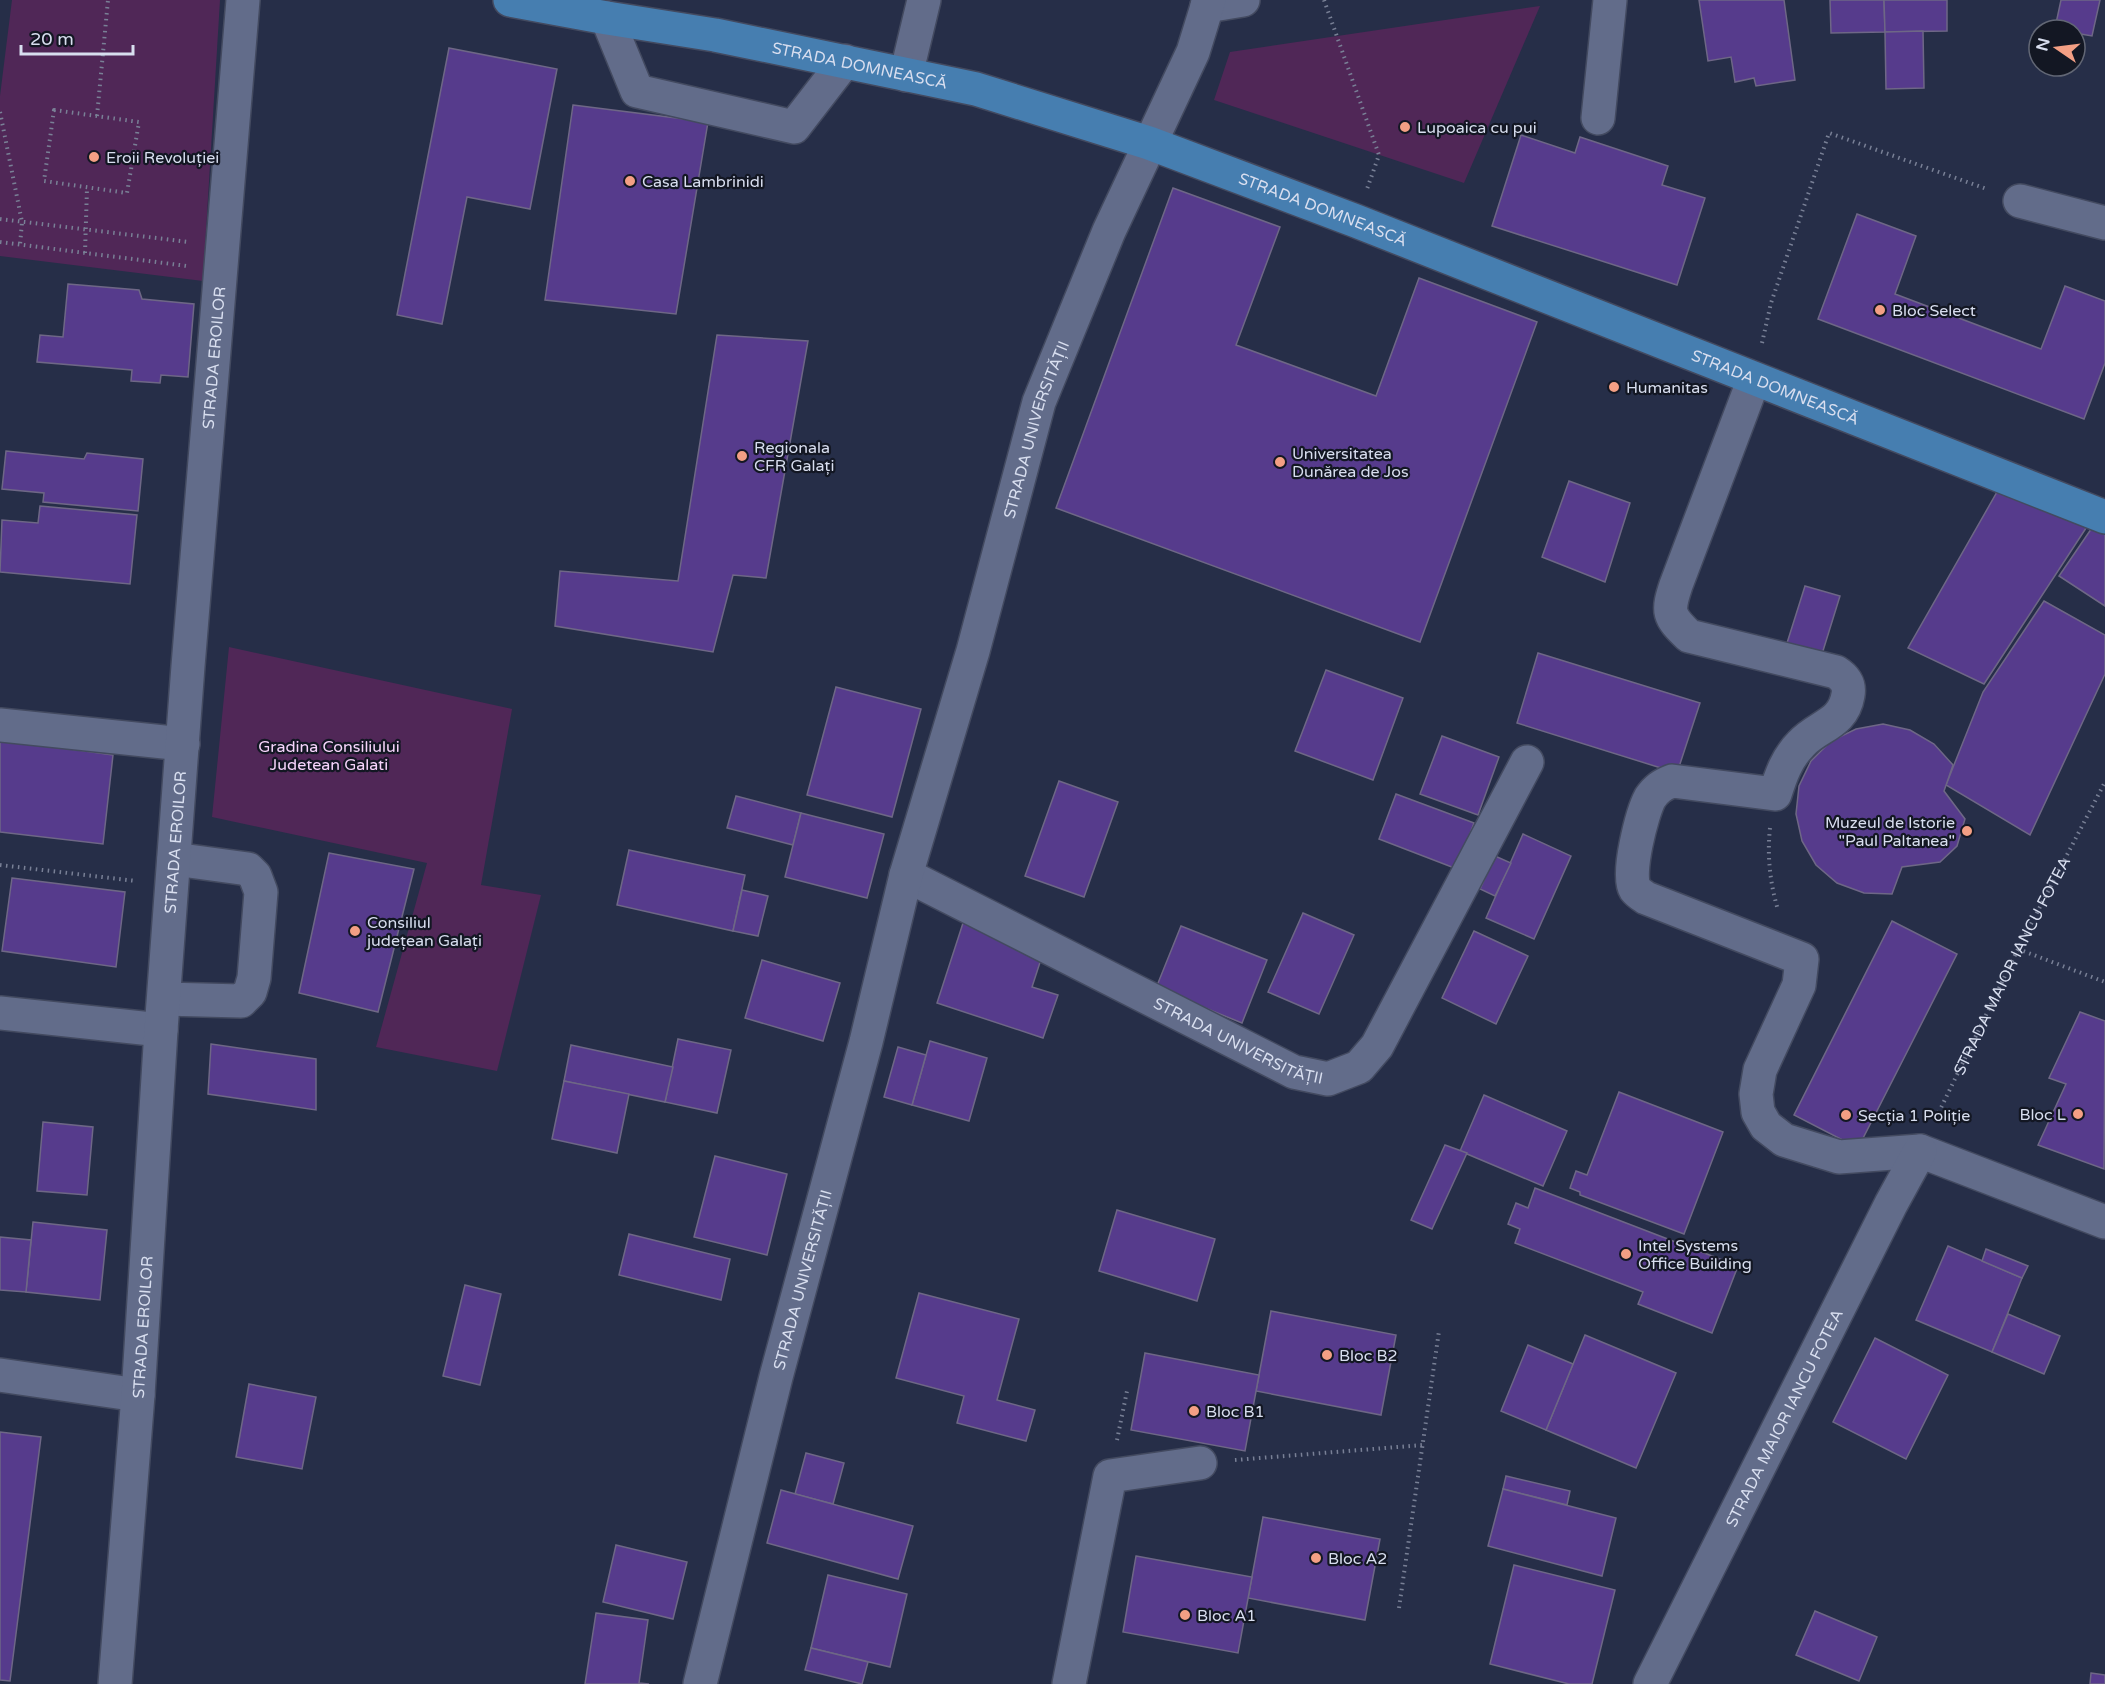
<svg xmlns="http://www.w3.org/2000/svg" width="2105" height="1684" font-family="'Varela Round',sans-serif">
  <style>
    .green { fill: #502757 }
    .building { fill: #563b8c; stroke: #6e6786; stroke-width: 1.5 }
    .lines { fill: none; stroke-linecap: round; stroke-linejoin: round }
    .minor-casing { stroke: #434a60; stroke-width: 36 }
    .major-casing { stroke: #434a60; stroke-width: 36 }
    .path { stroke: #798096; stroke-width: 4; stroke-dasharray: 1.5 4.5; stroke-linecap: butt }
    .minor { stroke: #626c8a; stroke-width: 33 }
    .major { stroke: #467eb0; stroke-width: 33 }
    .poi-dot { fill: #f39f84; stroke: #131723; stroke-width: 2 }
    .labels { text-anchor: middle; stroke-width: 4.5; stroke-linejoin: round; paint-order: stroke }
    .street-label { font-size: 16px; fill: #d8deef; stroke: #131723 }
    .poi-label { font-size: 16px; fill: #d8deef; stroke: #131723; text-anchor: start }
    .park-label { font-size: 16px; fill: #f7d5fc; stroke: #131723 }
  </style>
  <rect width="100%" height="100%" fill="#262e48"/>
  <g class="green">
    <polygon points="12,0 220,0 203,281 0,256 0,96"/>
    <polygon points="1540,6 1464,183 1214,100 1230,52"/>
    <polygon points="229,647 512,709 481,885 541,895 497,1071 376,1047 427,863 212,817"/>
  </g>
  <g class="building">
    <polygon points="1699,0 1784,0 1795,80 1756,86 1754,78 1735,82 1731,57 1708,61"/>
    <polygon points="1830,0 1884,0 1885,32 1831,33"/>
    <polygon points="1884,0 1947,0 1947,31 1885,32"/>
    <polygon points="2061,0 2100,0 2092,36 2075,33 2075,30 2055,28"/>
    <polygon points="1923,31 1924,88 1886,89 1885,32"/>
    <polygon points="449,48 557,69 530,209 467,197 442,324 397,315"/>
    <polygon points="573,105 708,122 676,314 545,300"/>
    <polygon points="1521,135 1575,153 1580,137 1668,166 1662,185 1705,198 1677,285 1492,226"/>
    <polygon points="1173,188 1280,227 1236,345 1376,396 1419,278 1537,322 1420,642 1056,508"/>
    <polygon points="1857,214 1916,236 1895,294 2041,349 2065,286 2105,301 2105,363 2084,419 1818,319"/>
    <polygon points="68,284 139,290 142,299 194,304 188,377 161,375 160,383 131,381 132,370 37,362 40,335 63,337"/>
    <polygon points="717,335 808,341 766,578 733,575 713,652 555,626 560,571 678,581"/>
    <polygon points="6,451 84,459 87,453 143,459 138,511 43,502 44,493 2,489"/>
    <polygon points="1569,481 1630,503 1605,582 1542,557"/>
    <polygon points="2001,485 2090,522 1984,684 1908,648"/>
    <polygon points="40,506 137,515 130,584 0,572 2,520 38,523"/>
    <polygon points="2098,519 2105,522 2105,606 2059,576"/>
    <polygon points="1805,586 1840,596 1822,654 1787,643"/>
    <polygon points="2044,601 2105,635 2105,674 2030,835 1946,785 1983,692"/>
    <polygon points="1538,653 1700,703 1677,773 1517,723"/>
    <polygon points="1326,670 1403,698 1373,780 1295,751"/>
    <polygon points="836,687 921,709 892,817 807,795"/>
    <polygon points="1883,724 1910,730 1934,744 1953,765 1944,791 1965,819 1957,846 1940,862 1902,867 1892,894 1864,893 1837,883 1816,865 1802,841 1796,814 1799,786 1811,761 1831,741 1856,729"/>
    <polygon points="1442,736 1499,757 1478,815 1420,794"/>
    <polygon points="0,739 113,755 103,844 0,832"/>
    <polygon points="1059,781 1118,802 1084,897 1025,876"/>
    <polygon points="1396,794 1474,823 1457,869 1379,839"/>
    <polygon points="736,796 801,813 793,845 727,828"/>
    <polygon points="801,813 884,834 867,898 785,877"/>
    <polygon points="1523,834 1571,856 1534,939 1486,918"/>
    <polygon points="629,850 745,875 733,931 617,905"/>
    <polygon points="329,853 414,869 378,1012 299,993"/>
    <polygon points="1495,856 1511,863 1495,896 1480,889"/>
    <polygon points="12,878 125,892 116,967 2,951"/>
    <polygon points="742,890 768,896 758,936 733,931"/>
    <polygon points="1303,913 1354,935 1319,1014 1268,992"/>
    <polygon points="964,920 1045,947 1032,987 1058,995 1043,1038 937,1003"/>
    <polygon points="1892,921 1957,954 1858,1148 1794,1115"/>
    <polygon points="1181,926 1267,960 1242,1023 1156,988"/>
    <polygon points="1474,931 1528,956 1496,1024 1442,998"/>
    <polygon points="762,960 840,983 823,1041 745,1018"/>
    <polygon points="2080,1012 2105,1021 2104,1169 2038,1145 2066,1084 2049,1078"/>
    <polygon points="678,1039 731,1050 717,1113 665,1102"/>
    <polygon points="930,1041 987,1058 969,1121 912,1105"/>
    <polygon points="211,1044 316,1059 316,1110 208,1094"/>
    <polygon points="571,1045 673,1067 665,1102 564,1081"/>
    <polygon points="898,1047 926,1055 912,1105 884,1097"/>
    <polygon points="564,1081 629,1094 617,1153 552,1139"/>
    <polygon points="1619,1092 1723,1132 1684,1234 1580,1195 1580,1192 1570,1188 1576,1171 1587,1175"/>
    <polygon points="1484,1095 1567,1131 1543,1186 1460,1151"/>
    <polygon points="43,1122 93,1127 87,1195 37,1191"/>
    <polygon points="1445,1145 1467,1153 1432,1229 1411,1220"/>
    <polygon points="715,1156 787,1174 767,1255 694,1237"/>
    <polygon points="1535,1188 1738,1266 1712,1333 1638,1304 1643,1292 1515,1243 1520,1229 1508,1224 1516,1203 1528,1208"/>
    <polygon points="1117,1210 1215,1239 1197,1301 1099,1271"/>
    <polygon points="33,1222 107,1230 100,1300 26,1292"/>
    <polygon points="629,1234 730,1259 721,1300 619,1275"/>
    <polygon points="0,1237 31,1240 26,1292 0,1290"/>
    <polygon points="1948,1246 2022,1278 1992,1352 1916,1320"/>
    <polygon points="1986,1249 2028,1266 2022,1278 1982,1261"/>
    <polygon points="465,1285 501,1294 480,1385 443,1376"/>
    <polygon points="919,1293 1019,1319 997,1400 1035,1410 1026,1441 957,1423 964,1396 896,1378"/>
    <polygon points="1271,1311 1396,1335 1381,1415 1256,1391"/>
    <polygon points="2008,1314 2060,1336 2044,1374 1992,1352"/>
    <polygon points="1585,1335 1676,1373 1636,1468 1546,1430"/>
    <polygon points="1875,1338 1948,1375 1906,1459 1833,1422"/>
    <polygon points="1528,1345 1573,1364 1546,1430 1501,1411"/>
    <polygon points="1145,1353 1259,1375 1245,1451 1131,1430"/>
    <polygon points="249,1384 316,1397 302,1469 236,1457"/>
    <polygon points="0,1432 41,1437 10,1681 0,1680"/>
    <polygon points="806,1453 844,1463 833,1504 795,1494"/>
    <polygon points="1506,1476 1570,1491 1567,1505 1503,1489"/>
    <polygon points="1503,1489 1616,1518 1602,1576 1488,1546"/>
    <polygon points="781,1490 913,1526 898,1579 767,1543"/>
    <polygon points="1263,1517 1380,1539 1365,1620 1248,1598"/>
    <polygon points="616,1545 687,1562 673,1619 603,1602"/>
    <polygon points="1136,1556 1252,1577 1238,1653 1123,1632"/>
    <polygon points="1514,1565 1615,1590 1592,1684 1569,1684 1490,1664"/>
    <polygon points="828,1575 907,1594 890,1667 811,1648"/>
    <polygon points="1815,1611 1877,1637 1859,1681 1796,1655"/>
    <polygon points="596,1613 648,1620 639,1683 649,1684 585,1684"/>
    <polygon points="811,1648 868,1662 862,1684 805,1670"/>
    <polygon points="2091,1673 2105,1675 2105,1684 2090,1684"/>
  </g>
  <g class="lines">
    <g class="minor-casing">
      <g id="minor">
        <polyline points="1207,6 1243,0"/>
        <polyline points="607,18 637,91 794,127 845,61"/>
        <polyline points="906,75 924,0"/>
        <polyline points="1598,118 1610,0"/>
        <polyline points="2020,201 2105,223"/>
        <path d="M1754,379l-78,206c-9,27 -8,31 13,51l147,36c8,5 14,12 12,23 -5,30 -30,30 -47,49 -14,14 -20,31 -26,50l-103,-13c-10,4 -16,8 -22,17 -8,15 -24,77 -15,91 3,4 8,7 11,9l156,61 -3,26 -39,85 -4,24 2,18 8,14 18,14 55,17 81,-6 185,71"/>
        <polyline points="0,725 183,744"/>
        <path id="s2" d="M906,875l388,197 34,7 31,-12 18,-21 150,-284"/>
        <polyline points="164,999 241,1001 250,992 254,978 261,892 255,876 248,869 174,859"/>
        <polyline points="0,1013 161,1030"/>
        <polyline points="0,1375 138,1395"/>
        <path id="s3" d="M115,1684l23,-289 23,-365 27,-364 55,-666"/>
        <path id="s4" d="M700,1684l76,-307 90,-335 40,-167 67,-224 66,-249 70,-171 84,-179 16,-52"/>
        <polyline points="1069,1684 1110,1476 1200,1463"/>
        <path id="s5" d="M1650,1684l241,-480 29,-53"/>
      </g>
    </g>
    <g class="major-casing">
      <g id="major">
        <path id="s6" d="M510,0l97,18 108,17 261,54 173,54 207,78 749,296"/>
      </g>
    </g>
    <g class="path">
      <polyline points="1324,0 1379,155 1367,189"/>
      <polygon points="54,110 139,122 127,193 44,181"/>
      <polyline points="0,112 22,222 20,245"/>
      <polyline points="97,116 108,0"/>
      <polyline points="0,219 189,242"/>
      <polyline points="0,242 187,266"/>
      <polyline points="85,253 87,188"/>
      <polyline points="1762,343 1771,303 1829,133 1987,189"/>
      <path d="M1770,828c-3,28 0,55 8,82"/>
      <polyline points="0,865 136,881"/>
      <polyline points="2018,949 2105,982"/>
      <path id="s1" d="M1936,1118l82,-169 87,-167"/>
      <polyline points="1117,1440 1127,1391"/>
      <polyline points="1235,1460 1423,1445"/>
      <polyline points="1399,1608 1439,1331"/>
    </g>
    <use href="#minor" class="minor"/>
    <use href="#major" class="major"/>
  </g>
  <g class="poi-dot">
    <circle cx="1405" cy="127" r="6"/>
    <circle cx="94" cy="157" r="6"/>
    <circle cx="630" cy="181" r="6"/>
    <circle cx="1880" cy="310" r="6"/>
    <circle cx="1614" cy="387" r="6"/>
    <circle cx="742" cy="456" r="6"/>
    <circle cx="1280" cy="462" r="6"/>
    <circle cx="1967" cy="831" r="6"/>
    <circle cx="355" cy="931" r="6"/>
    <circle cx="2078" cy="1114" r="6"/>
    <circle cx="1846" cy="1115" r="6"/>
    <circle cx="1626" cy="1254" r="6"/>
    <circle cx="1327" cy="1355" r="6"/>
    <circle cx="1194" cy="1411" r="6"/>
    <circle cx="1316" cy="1558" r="6"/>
    <circle cx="1185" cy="1615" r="6"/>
  </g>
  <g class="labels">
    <g class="street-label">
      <text dy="6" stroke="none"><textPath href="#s6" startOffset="356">STRADA DOMNEASCĂ</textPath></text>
      <text dy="6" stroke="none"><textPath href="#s6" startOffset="842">STRADA DOMNEASCĂ</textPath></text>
      <text dy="6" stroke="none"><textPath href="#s3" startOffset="1330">STRADA EROILOR</textPath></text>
      <text dy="6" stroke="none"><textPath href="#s6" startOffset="1328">STRADA DOMNEASCĂ</textPath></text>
      <text dy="6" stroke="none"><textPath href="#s4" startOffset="1299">STRADA UNIVERSITĂȚII</textPath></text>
      <text dy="6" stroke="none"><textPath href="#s3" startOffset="844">STRADA EROILOR</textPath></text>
      <text dy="6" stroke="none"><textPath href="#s1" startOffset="170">STRADA MAIOR IANCU FOTEA</textPath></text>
      <text dy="6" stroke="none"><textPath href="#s2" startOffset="372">STRADA UNIVERSITĂȚII</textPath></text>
      <text dy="6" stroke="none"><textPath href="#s4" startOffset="417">STRADA UNIVERSITĂȚII</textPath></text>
      <text dy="6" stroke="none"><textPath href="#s3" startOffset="358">STRADA EROILOR</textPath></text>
      <text dy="6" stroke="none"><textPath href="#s5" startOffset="298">STRADA MAIOR IANCU FOTEA</textPath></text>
    </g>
    <g class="poi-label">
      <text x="1417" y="133">Lupoaica cu pui</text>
      <text x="106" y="163">Eroii Revoluției</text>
      <text x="642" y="187">Casa Lambrinidi</text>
      <text x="1892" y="316">Bloc Select</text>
      <text x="1626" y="393">Humanitas</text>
      <text x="754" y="453">Regionala<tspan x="754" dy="18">CFR Galați</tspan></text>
      <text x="1292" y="459">Universitatea<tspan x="1292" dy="18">Dunărea de Jos</tspan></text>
      <text x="1955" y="828" text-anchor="end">Muzeul de Istorie<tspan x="1955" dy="18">"Paul Paltanea"</tspan></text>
      <text x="367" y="928">Consiliul<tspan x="367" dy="18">județean Galați</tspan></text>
      <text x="2066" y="1120" text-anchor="end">Bloc L</text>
      <text x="1858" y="1121">Secția 1 Poliție</text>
      <text x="1638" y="1251">Intel Systems<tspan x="1638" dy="18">Office Building</tspan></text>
      <text x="1339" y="1361">Bloc B2</text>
      <text x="1206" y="1417">Bloc B1</text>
      <text x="1328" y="1564">Bloc A2</text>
      <text x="1197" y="1621">Bloc A1</text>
    </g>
    <g class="park-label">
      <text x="329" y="752">Gradina Consiliului<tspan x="329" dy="18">Judetean Galati</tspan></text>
    </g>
  </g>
  <g transform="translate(2057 48) rotate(284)"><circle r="28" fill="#131723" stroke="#626775" stroke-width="1.5"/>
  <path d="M0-4.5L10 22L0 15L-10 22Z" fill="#f39f84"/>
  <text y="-9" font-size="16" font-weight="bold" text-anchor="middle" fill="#d8deef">N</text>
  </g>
  <path d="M21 45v9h112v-9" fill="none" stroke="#d8deef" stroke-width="3"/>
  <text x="30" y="45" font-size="18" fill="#d8deef" stroke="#131723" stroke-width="4.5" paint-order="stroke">20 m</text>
</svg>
